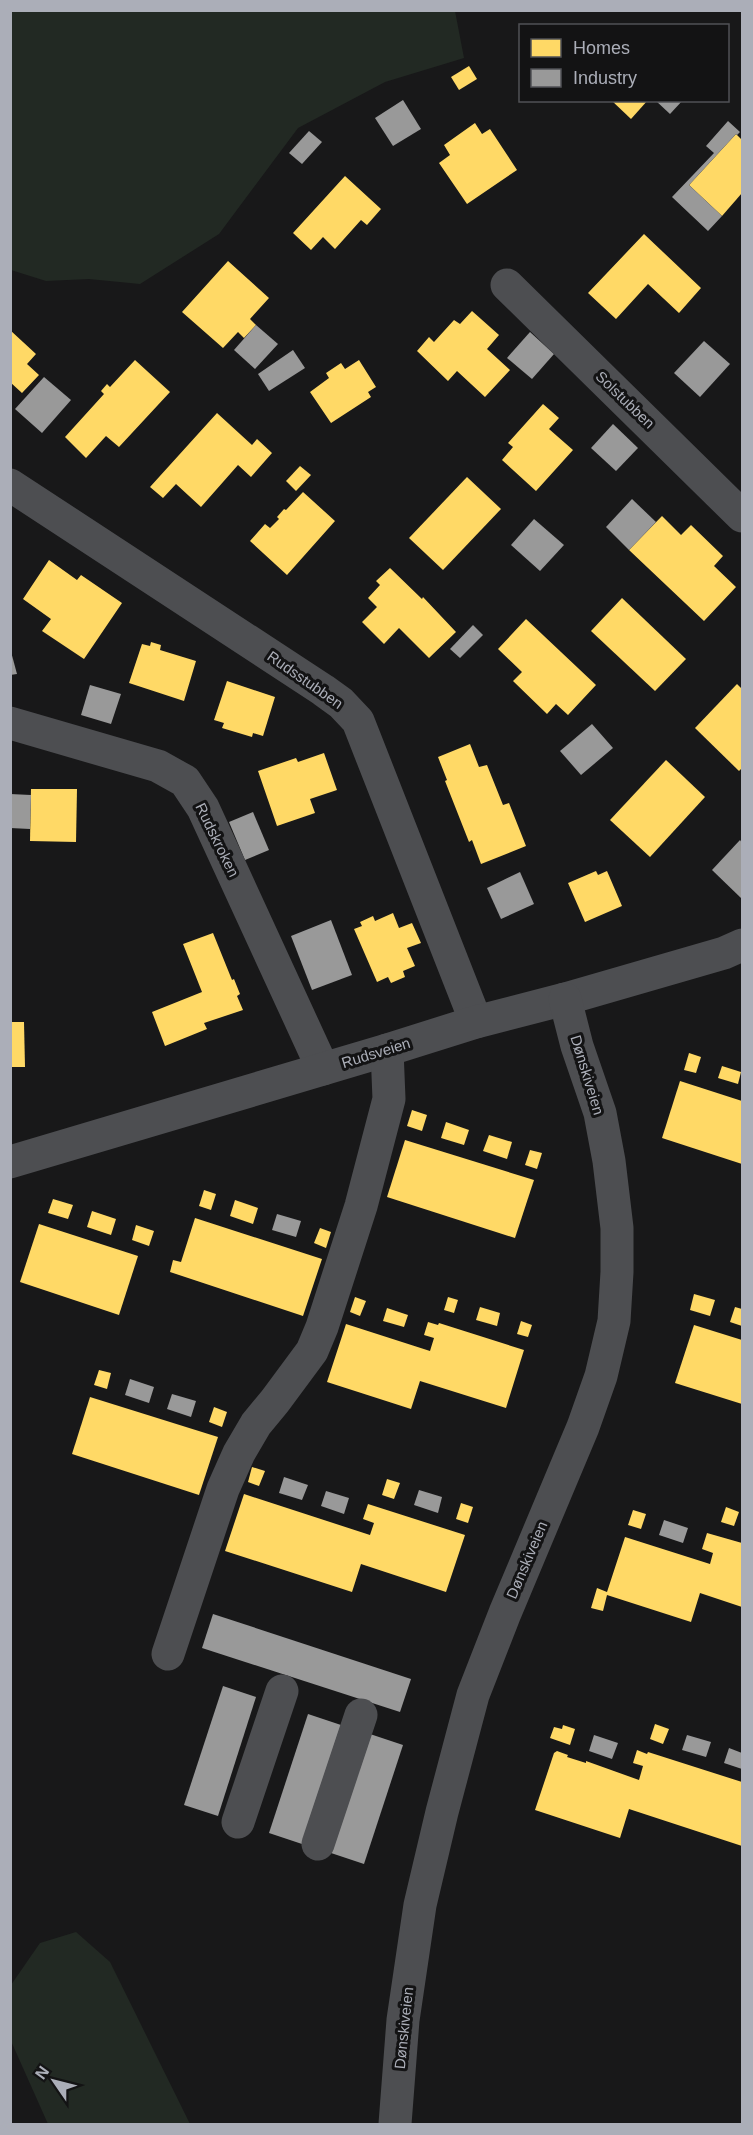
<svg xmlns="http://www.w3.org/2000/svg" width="753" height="2135" font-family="Helvetica,sans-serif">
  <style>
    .green { fill: #222923 }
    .homes { fill: #ffd966 }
    .industry { fill: #999 }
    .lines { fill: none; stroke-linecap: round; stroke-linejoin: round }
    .minor { stroke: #4d4e51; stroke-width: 33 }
    .labels { text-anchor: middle; stroke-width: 6; stroke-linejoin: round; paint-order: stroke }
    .street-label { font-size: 15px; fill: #abaeb8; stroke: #131314 }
  </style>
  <rect width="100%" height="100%" fill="#181819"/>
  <g class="green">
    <polygon points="10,11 455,11 464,58 385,82 298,128 219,234 140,284 89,279 46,281 11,270"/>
    <polygon points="76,1932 110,1962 190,2124 48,2124 11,2041 11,1985 40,1943"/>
  </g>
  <g class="homes">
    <polygon points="469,66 477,79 459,90 451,77"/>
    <polygon points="611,100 648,100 631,119"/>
    <polygon points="475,123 482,134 490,129 517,170 467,204 439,163 450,155 444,145"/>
    <polygon points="736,134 742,140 742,193 722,216 689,185"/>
    <polygon points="345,176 381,209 367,225 361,220 335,249 323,237 311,250 293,233"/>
    <polygon points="644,234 701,288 679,313 648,284 616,319 588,293"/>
    <polygon points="228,261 269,298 250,319 256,325 244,338 238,332 223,348 182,312"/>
    <polygon points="472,311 499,335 487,349 510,370 485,397 457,371 448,381 417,351 429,337 434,342 454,320 460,324"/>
    <polygon points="10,330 36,354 27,364 39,375 22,393 10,382"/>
    <polygon points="135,360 170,392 119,447 106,436 86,458 65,437 104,394 101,391 107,384 110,387"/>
    <polygon points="359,360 376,387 368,392 371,397 331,423 310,392 329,378 326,373 341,363 345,369"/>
    <polygon points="543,404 559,418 549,429 573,450 536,491 502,460 513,447 508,443"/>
    <polygon points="217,413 252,445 257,439 272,453 251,477 238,465 201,507 176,484 163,498 150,487"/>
    <polygon points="300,466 311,475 296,491 286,481"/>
    <polygon points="467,477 501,509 443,570 409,538"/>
    <polygon points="303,492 335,521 287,575 250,541 265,524 270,528 279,519 277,517 284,509 286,510"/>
    <polygon points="662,516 681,535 691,525 723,556 714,566 736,587 704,621 629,550"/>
    <polygon points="49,560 77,580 81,575 122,603 84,659 42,631 51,619 23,599"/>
    <polygon points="390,568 422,599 423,597 456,632 429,658 399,628 384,644 362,622 377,607 368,598 380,585 376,581"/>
    <polygon points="622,598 686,659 655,691 591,631"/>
    <polygon points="526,619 596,685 568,715 556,704 547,714 513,681 522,672 498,649"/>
    <polygon points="151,642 161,645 160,650 196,661 184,701 129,683 142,644 150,646"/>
    <polygon points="227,681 275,697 263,736 253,733 252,737 222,728 224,723 214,720"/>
    <polygon points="737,684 742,689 742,768 739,771 695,728"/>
    <polygon points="470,744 479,767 487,765 503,805 509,803 526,846 481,864 472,840 469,842 445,781 447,780 438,757"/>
    <polygon points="324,753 337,790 310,799 315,813 277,826 258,771 296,758 298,762"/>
    <polygon points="666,760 705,797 650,857 610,820"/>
    <polygon points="31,789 77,789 76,842 30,841"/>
    <polygon points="596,871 598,875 607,871 622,906 585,922 568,883"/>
    <polygon points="393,913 399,928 412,923 421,943 407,948 415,966 403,971 405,977 391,983 388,977 377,982 354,929 362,926 360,922 373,916 375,921"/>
    <polygon points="213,933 232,980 234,979 240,994 237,996 243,1010 204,1023 207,1029 165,1046 152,1012 202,992 183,944"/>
    <polygon points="10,1022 24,1022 25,1067 10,1067"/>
    <polygon points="689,1053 701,1057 696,1073 684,1070"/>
    <polygon points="722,1066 741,1072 738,1084 718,1078"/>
    <polygon points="680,1081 742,1101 742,1164 662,1138"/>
    <polygon points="412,1110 427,1115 422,1131 407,1126"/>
    <polygon points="446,1122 469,1130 464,1145 441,1138"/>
    <polygon points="489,1135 512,1142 507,1159 483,1151"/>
    <polygon points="405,1140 534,1180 515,1238 387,1197"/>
    <polygon points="530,1150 542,1153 537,1169 525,1165"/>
    <polygon points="204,1190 216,1194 211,1210 199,1206"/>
    <polygon points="53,1199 73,1205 68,1219 48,1213"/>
    <polygon points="235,1200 258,1208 253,1224 230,1216"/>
    <polygon points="92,1211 116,1219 111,1235 87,1227"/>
    <polygon points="195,1218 322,1259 303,1316 170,1272 173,1260 181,1262"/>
    <polygon points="39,1224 138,1256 119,1315 20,1282"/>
    <polygon points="136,1225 154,1231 149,1246 132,1240"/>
    <polygon points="320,1228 331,1232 326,1248 314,1243"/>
    <polygon points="694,1294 715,1300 710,1316 690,1310"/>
    <polygon points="355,1297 366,1301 360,1316 350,1312"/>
    <polygon points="448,1297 458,1300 454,1313 444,1310"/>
    <polygon points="480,1307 500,1313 497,1326 476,1320"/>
    <polygon points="735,1307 742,1309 742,1326 730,1322"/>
    <polygon points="387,1308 408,1315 404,1327 383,1321"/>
    <polygon points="521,1321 532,1325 528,1337 517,1334"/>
    <polygon points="428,1322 438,1325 439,1323 524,1350 506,1408 420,1381 411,1409 327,1382 346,1324 430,1351 434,1338 424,1335"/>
    <polygon points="694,1325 742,1340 742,1404 675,1383"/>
    <polygon points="99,1370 111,1373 107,1389 94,1385"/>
    <polygon points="90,1397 218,1437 199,1495 72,1454"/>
    <polygon points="214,1407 227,1412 222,1427 209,1422"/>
    <polygon points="252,1467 265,1471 259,1486 248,1482"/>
    <polygon points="387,1479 400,1483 394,1499 382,1495"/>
    <polygon points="244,1494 370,1535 374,1523 363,1519 368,1504 465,1535 446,1592 361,1564 352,1592 225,1551"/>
    <polygon points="461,1503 473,1507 468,1523 456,1519"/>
    <polygon points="726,1507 739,1512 734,1526 721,1522"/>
    <polygon points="633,1510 646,1514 641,1529 628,1525"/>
    <polygon points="707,1533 742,1543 742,1607 700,1593 691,1622 607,1595 603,1611 591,1608 597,1588 607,1592 625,1537 710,1564 713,1553 702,1549"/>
    <polygon points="655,1724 669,1729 663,1744 650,1739"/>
    <polygon points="563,1725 575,1729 570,1745 550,1738 554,1727 562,1729"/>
    <polygon points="637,1750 647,1754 648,1752 742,1782 742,1846 629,1809 620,1838 535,1810 554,1753 557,1751 568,1755 567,1757 586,1763 586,1761 639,1780 643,1766 633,1763"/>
  </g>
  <g class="industry">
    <polygon points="403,100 421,129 393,146 375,118"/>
    <polygon points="655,100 683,100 670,114"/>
    <polygon points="728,121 740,132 737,135 736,134 689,185 722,216 708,231 672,197 714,153 706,146"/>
    <polygon points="309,131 322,142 302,164 289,153"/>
    <polygon points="256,325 278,344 255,369 234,350"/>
    <polygon points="530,332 554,354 532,379 507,358"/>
    <polygon points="704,341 730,364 700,397 674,373"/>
    <polygon points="293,350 305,368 269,391 258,374"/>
    <polygon points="44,377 71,400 42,433 15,409"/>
    <polygon points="613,424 638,448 616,471 591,448"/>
    <polygon points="632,499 656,522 629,550 606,527"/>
    <polygon points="534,519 564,545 540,571 511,545"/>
    <polygon points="473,625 483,635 460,658 450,649"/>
    <polygon points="10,648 17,674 10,675"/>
    <polygon points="90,685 121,694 111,724 81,715"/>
    <polygon points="592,724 613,748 581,775 560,751"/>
    <polygon points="10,794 31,795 30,829 10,828"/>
    <polygon points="253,812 269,850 245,860 229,822"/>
    <polygon points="740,840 742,843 741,898 712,870"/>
    <polygon points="520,872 534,904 501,919 487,888"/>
    <polygon points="331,920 352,975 312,990 291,936"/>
    <polygon points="277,1214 301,1221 296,1237 272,1230"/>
    <polygon points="130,1379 154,1387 149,1403 125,1395"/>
    <polygon points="172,1394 196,1401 191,1417 167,1409"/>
    <polygon points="284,1477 308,1485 302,1500 279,1493"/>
    <polygon points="419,1490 442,1497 438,1513 414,1505"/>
    <polygon points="326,1491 349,1498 344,1514 321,1506"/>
    <polygon points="664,1520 688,1528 683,1543 659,1535"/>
    <polygon points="213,1614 411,1679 400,1712 202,1648"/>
    <polygon points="223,1686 256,1697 218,1816 184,1805"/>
    <polygon points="308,1714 341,1725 302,1844 269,1833"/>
    <polygon points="370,1734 403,1745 364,1864 331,1853"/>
    <polygon points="594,1735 618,1743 612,1759 589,1751"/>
    <polygon points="687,1735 711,1742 706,1757 682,1750"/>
    <polygon points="729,1748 742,1753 742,1769 724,1763"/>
  </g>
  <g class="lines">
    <g class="minor">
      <polyline points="507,285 742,516"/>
      <polyline points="10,485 323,690 341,703 358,721 476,1022"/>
      <polyline points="10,723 158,766 185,781 203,808 323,1069"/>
      <polyline points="10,1162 387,1050 476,1022 565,999 724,953 742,945"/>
      <polyline points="168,1654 223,1489 239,1453 256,1424 275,1401 312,1351 322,1327 361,1206 389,1099 387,1050"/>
      <polyline points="238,1822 282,1691"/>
      <polyline points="318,1844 361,1715"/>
      <polyline points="395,2124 403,2020 420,1905 442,1812 473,1695 505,1613 583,1427 601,1376 614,1321 617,1272 617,1228 609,1161 600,1113 577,1046 565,999"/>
    </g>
  </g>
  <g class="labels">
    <g class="street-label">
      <text transform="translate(625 400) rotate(44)" y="5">Solstubben</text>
      <text transform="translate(305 680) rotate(35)" y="5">Rudsstubben</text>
      <text transform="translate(217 840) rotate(64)" y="5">Rudskroken</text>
      <text transform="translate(376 1053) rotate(-17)" y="5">Rudsveien</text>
      <text transform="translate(587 1075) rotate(73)" y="5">Dønskiveien</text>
      <text transform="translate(527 1560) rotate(-67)" y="5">Dønskiveien</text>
      <text transform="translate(404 2028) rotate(-84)" y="5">Dønskiveien</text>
    </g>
  </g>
  <rect width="753" height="2135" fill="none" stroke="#abaeb8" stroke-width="24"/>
  <rect x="519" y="24" width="210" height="78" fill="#131314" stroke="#505156" stroke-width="1.5"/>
  <rect x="531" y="39" width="30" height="18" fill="#ffd966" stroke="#505156" stroke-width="1.5"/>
  <text x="573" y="54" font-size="18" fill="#abaeb8">Homes</text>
  <rect x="531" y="69" width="30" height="18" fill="#999999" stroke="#505156" stroke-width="1.5"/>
  <text x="573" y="84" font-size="18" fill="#abaeb8">Industry</text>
  <g transform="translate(54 2081) rotate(305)" stroke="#131314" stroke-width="4.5" paint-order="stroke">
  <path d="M0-4.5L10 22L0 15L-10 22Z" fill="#abaeb8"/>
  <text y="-9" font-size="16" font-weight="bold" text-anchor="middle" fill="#abaeb8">N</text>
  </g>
</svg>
